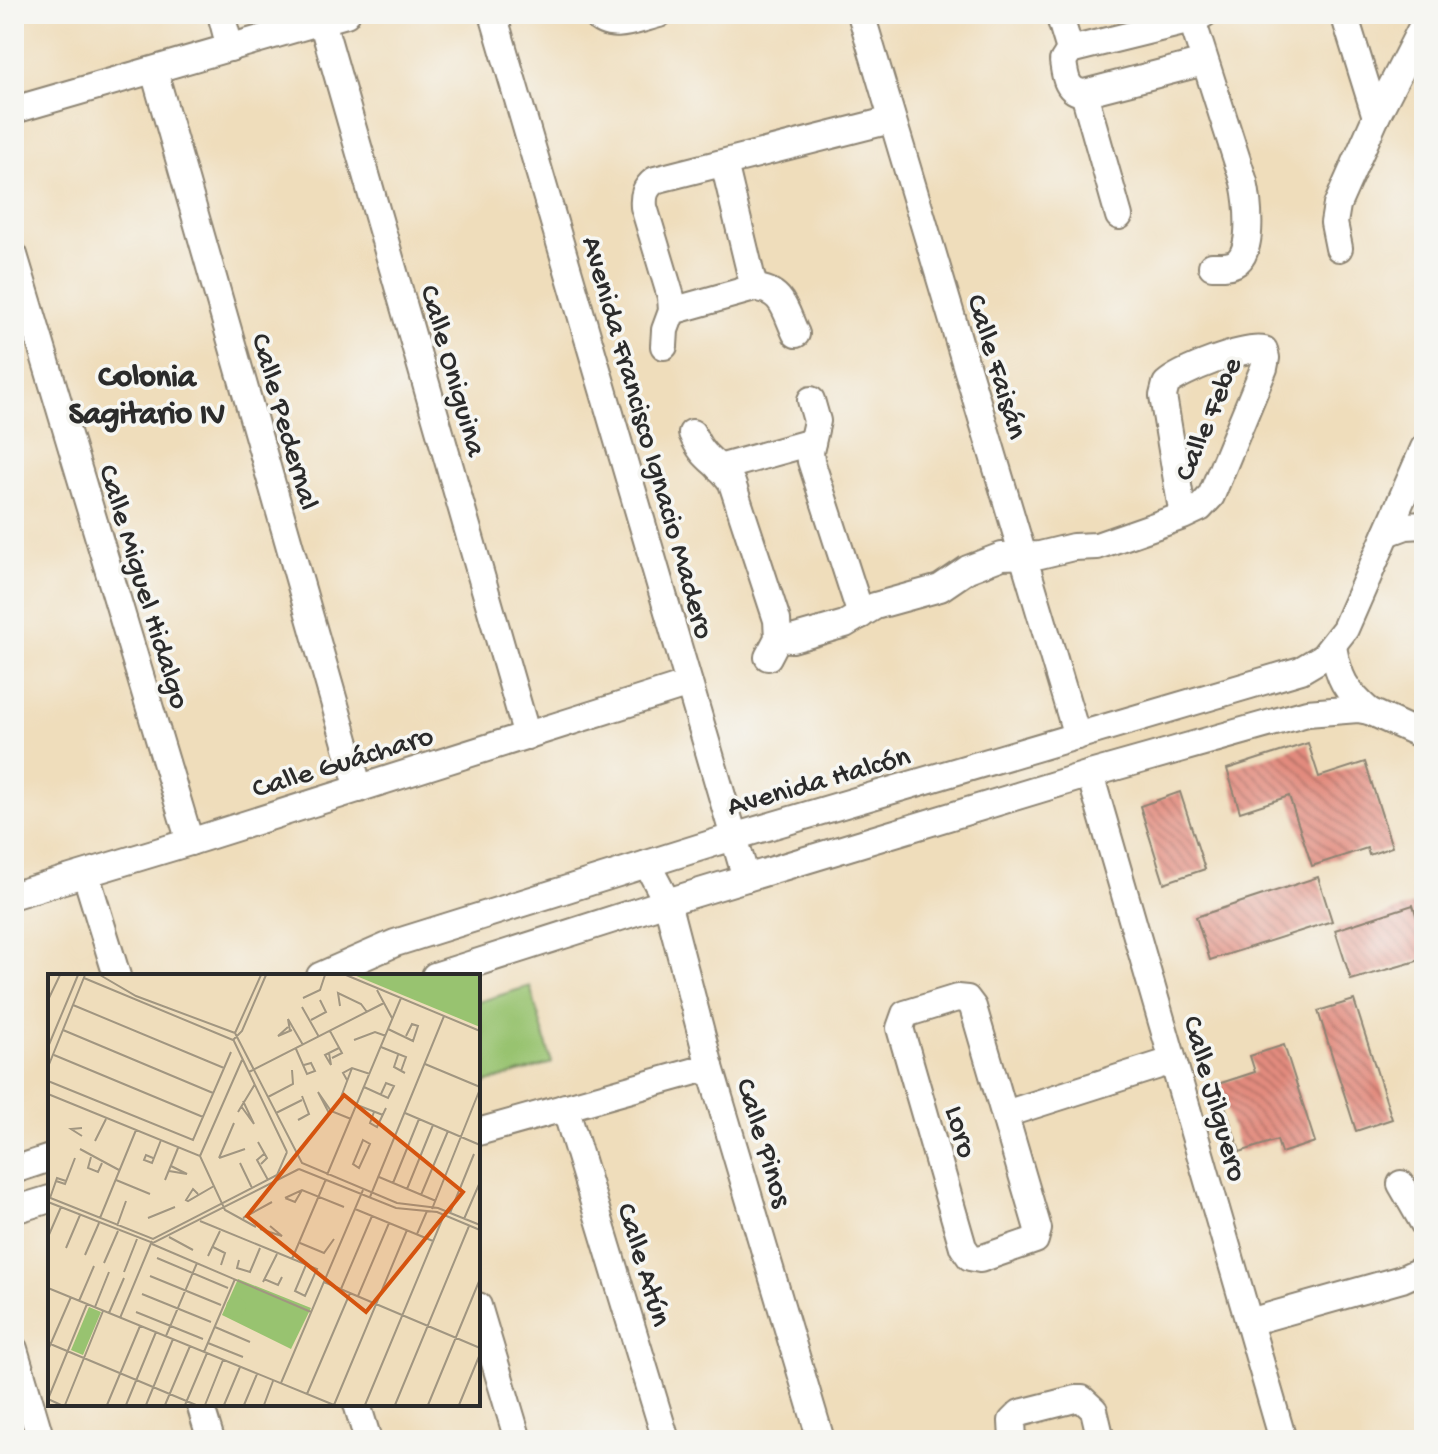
<svg xmlns="http://www.w3.org/2000/svg" width="1438" height="1454" font-family="'Gochi Hand',sans-serif">
  <style>
    .pitch { fill: #98c370; stroke: #62774e; stroke-width: 2 }
    .building { fill: url(#building-back-hatch) }
    .lines { fill: none; stroke-linecap: round; stroke-linejoin: round }
    .minor-casing { stroke: #8d8473; stroke-width: 30 }
    .minor { stroke: #fff; stroke-width: 26 }
    .labels { text-anchor: middle; stroke-width: 7; stroke-linejoin: round; paint-order: stroke }
    .street-label { font-size: 30px; fill: #2b2b2b; stroke: #f6f6f2 }
    .neighbourhood-label { font-size: 32px; font-weight: bold; fill: #2b2b2b; stroke: #f6f6f2 }
    .inset-road { fill: none; stroke: #a19681; stroke-width: 2 }
    .view { fill: #d5540f; fill-opacity: 0.15; stroke: #d5540f; stroke-width: 4 }
    .inset-edge { fill: none; stroke: #2b2b2b; stroke-width: 4 }
  </style>
  <defs>
    <pattern id="building-back-hatch" width="6" height="6" patternUnits="userSpaceOnUse" patternTransform="scale(2)"><rect width="6" height="6" fill="#e28b7e"/><path d="M-1 5l2 2M0 0l6 6M5-1l2 2" fill="none" stroke="#b77267"/></pattern>
  </defs>
  <rect width="100%" height="100%" fill="#f6f6f2"/>
  <filter id="ink" filterUnits="userSpaceOnUse"><feTurbulence type="fractalNoise" baseFrequency=".0125" numOctaves="2"/><feDisplacementMap in="SourceGraphic" scale="16" xChannelSelector="R" yChannelSelector="G"/><feConvolveMatrix kernelMatrix="1 2 1 2 8 2 1 2 1" color-interpolation-filters="sRGB"/></filter>
  <filter id="wash" filterUnits="userSpaceOnUse"><feTurbulence type="fractalNoise" baseFrequency=".006" numOctaves="4" result="noise"/><feDisplacementMap in="SourceGraphic" scale="32" xChannelSelector="R" yChannelSelector="G"/><feGaussianBlur stdDeviation="1.8" result="paint"/><feColorMatrix in="noise" values="0 0 0 0 0 0 0 0 0 0 0 0 0 0 0 0 0 1.4 0 .05"/><feComposite in="paint" operator="in"/></filter>
  <g filter="url(#wash)">
    <rect width="100%" height="100%" fill="#efddbb"/>
    <polygon class="pitch" points="530,986 552,1063 478,1085 478,1002"/>
    <g id="blocks">
      <g class="building">
        <polygon points="1308,743 1319,777 1365,762 1392,847 1369,855 1367,848 1312,866 1289,796 1240,812 1227,769"/>
        <polygon points="1180,792 1205,869 1164,883 1140,806"/>
        <polygon points="1318,877 1332,921 1210,960 1196,917"/>
        <polygon points="1413,905 1424,940 1424,959 1351,980 1335,930"/>
        <polygon points="1354,1000 1392,1119 1356,1131 1318,1011"/>
        <polygon points="1284,1045 1315,1142 1281,1153 1277,1140 1240,1152 1218,1084 1255,1072 1250,1056"/>
      </g>
    </g>
  </g>
  <g filter="url(#ink)">
    <use href="#blocks" fill-opacity="0" stroke="#8d8473" stroke-width="2"/>
    <g class="lines">
      <g class="minor-casing">
        <g id="minor">
          <polyline points="221,14 230,48"/>
          <polyline points="493,14 746,878"/>
          <path d="M594,14c16,19 44,5 65,0"/>
          <polyline points="861,14 1077,736"/>
          <polyline points="1059,14 1070,50"/>
          <path d="M1204,14l-12,6 -122,30 -7,11c2,14 3,31 21,32l120,-31"/>
          <polyline points="1344,14 1376,117"/>
          <path d="M1192,20l52,162c4,19 10,66 -7,80 -7,5 -16,4 -25,4"/>
          <polyline points="322,21 527,736"/>
          <polyline points="154,71 359,789"/>
          <polyline points="1084,93 1119,216"/>
          <polyline points="14,110 346,14"/>
          <polyline points="724,163 754,288"/>
          <polyline points="1339,248 1334,223 1337,205 1376,117 1424,23"/>
          <polyline points="14,255 190,842"/>
          <path d="M672,311l82,-23c29,1 31,23 42,46"/>
          <path d="M664,346l1,-16 7,-19 -1,-14 -27,-90c-1,-12 1,-19 11,-27l236,-60"/>
          <polyline points="811,400 817,421 810,452 811,461 861,615"/>
          <path d="M692,433c12,29 25,27 40,50l45,137 1,18 -10,19"/>
          <polyline points="719,468 812,442"/>
          <polyline points="1387,533 1406,526 1424,525"/>
          <path d="M778,638l14,1 53,-15 30,-18 65,-18 28,-19 34,-13 38,-1 33,-8 24,-1 86,-30 17,-8 11,-12 53,-128 2,-10 -2,-8c-18,-5 -84,21 -98,34l-3,12 20,120"/>
          <path d="M1333,647c6,32 12,43 36,64"/>
          <polyline points="1090,774 1283,1440"/>
          <polyline points="647,864 667,902 710,1067 821,1440"/>
          <polyline points="86,875 117,976"/>
          <polyline points="14,895 190,842 689,684"/>
          <polyline points="320,976 395,943 733,837 1301,670 1323,657 1345,629 1424,448"/>
          <polyline points="435,976 667,902 1090,774 1307,713 1358,709 1369,711 1424,736"/>
          <polygon points="957,998 967,999 973,1007 1038,1229 1035,1240 980,1259 970,1257 963,1247 900,1028 905,1014"/>
          <polyline points="565,1107 666,1440"/>
          <polyline points="1005,1114 1172,1061"/>
          <polyline points="478,1132 710,1067"/>
          <polyline points="14,1170 50,1158"/>
          <polyline points="1401,1184 1424,1224"/>
          <polyline points="14,1210 50,1199"/>
          <polyline points="478,1306 518,1440"/>
          <polyline points="1249,1322 1402,1279 1424,1269"/>
          <polyline points="14,1349 41,1440"/>
          <polyline points="200,1404 211,1440"/>
          <polyline points="357,1404 368,1440"/>
          <polyline points="1013,1440 1012,1421 1020,1413 1075,1399 1082,1399 1094,1410 1101,1440"/>
        </g>
      </g>
      <use href="#minor" class="minor"/>
    </g>
  </g>
  <g class="labels">
    <g class="street-label">
      <text transform="translate(999 366) rotate(73)" y="10">Calle Faisán</text>
      <text transform="translate(455 370) rotate(74)" y="10">Calle Oniguina</text>
      <text transform="translate(1206 418) rotate(-67)" y="10">Calle Febe</text>
      <text transform="translate(287 421) rotate(74)" y="10">Calle Pedernal</text>
      <text transform="translate(650 437) rotate(74)" y="10">Avenida Francisco Ignacio Madero</text>
      <text transform="translate(146 586) rotate(73)" y="10">Calle Miguel Hidalgo</text>
      <text transform="translate(342 760) rotate(-17)" y="10">Calle Guácharo</text>
      <text transform="translate(818 779) rotate(-16)" y="10">Avenida Halcón</text>
      <text transform="translate(1217 1098) rotate(74)" y="10">Calle Jilguero</text>
      <text transform="translate(963 1131) rotate(74)" y="10">Loro</text>
      <text transform="translate(766 1142) rotate(73)" y="10">Calle Pinos</text>
      <text transform="translate(646 1264) rotate(73)" y="10">Calle Atún</text>
    </g>
    <g class="neighbourhood-label">
      <text x="147" y="385">Colonia<tspan x="147" dy="37">Sagitario IV</tspan></text>
    </g>
  </g>
  <g transform="translate(48 974)">
    <rect width="432" height="432" fill="#efddbb"/>
    <path d="M190,305l73,29 -20,41 -69,-34zM41,333l12,5 -18,43 -12,-5z" fill="#98c370"/>
    <path d="M306,1h126v52z" fill="#98c370"/>
    <path d="M178 333a10 10 0 1 1 20 0a10 10 0 1 1-20 0Z" fill="#98c370"/>
    <path class="inset-road" d="M52,1l36,21 99,37M298,1l134,56M36,4l149,62 9,-9 24,-56M329,16l15,28M255,24l17,-8 5,-15M0,26l12,-25M25,31l151,63M292,32l-2,-13 23,11 6,8M254,33l17,30M263,46l15,-8 -6,-12M240,53l-10,9 14,-6M340,55l25,12 5,-15 -6,-2 -6,12M15,56l150,63M242,57l-2,-12 15,26M282,57l12,22 -10,5M187,59l67,130 95,40 41,5 42,17M187,59l26,-58M185,65l54,113M306,66l21,-8 11,4M0,73l30,-72M333,73l25,10 -5,14M248,75l11,25 8,-3 -4,-8 -7,2M281,79l2,12 -6,-10 14,-7M6,81l149,62M350,81l-4,12 11,6M377,90l55,23M0,93l37,-92M201,98l135,-69M299,106l-4,-7 9,-5 18,6M0,107l145,59 38,-88M316,113l24,11 6,-12 -8,-3 -5,11M0,120l152,62 25,54 31,17M220,123l25,-13 -1,-14M293,123l11,-29M309,131l26,10M193,132l13,18 -11,-23M190,138l17,-28M326,138l-4,11 7,4 9,-19M228,139l26,-13M357,139l75,32M282,141l-12,-23 13,19 20,8M250,146l11,-6 -7,-18M34,154l-11,1 11,7M315,166l7,4 -11,24 -6,-4zM47,167l11,-22M210,168l9,16 -6,6M32,175l39,21M216,180l-7,6 11,20M152,182l42,-96M43,183l-3,11 10,4 4,-9M105,184l-7,-3 -2,5 8,3 9,-23M171,184l15,-35M171,184l26,-9M192,189l12,25M251,195l97,39 41,4 43,18M121,197l18,3 -16,-8M279,201l74,-177M331,203l57,24M68,206l34,14M117,206l13,-32M8,207l9,3 10,-26M345,209l26,-64M359,215l26,-64M150,220l-5,-5 -7,11 2,1 26,-15M373,221l27,-64M0,223l105,42 124,-64 10,-23M322,223l74,-181M2,224l7,-20 9,3M237,224l17,-8 42,17M237,224l10,4 7,-12M0,228l105,41 146,-74M307,235l78,32M384,235l48,-120M402,239l24,-59M52,244l36,-88M100,244l27,-11M195,244l29,-16M416,245l16,-37M152,247l117,48 -12,27 -10,-5 11,-26M69,252l9,-25M212,255l22,7 -12,-10M369,260l10,-23M0,263l13,-30M121,263l24,13M252,269l24,10 10,-14M104,270l159,68M165,273l12,6 -4,12M18,274l14,-33M37,281l14,-32M160,282l12,-25M109,284l71,30M244,285l34,-80M191,286l-2,8 13,4 10,-24M56,289l14,-32M76,298l13,-33M102,302l71,29M216,305l14,6 4,-8M215,308l14,-28M276,308l156,66M0,314l286,117M293,315l31,-73M94,320l69,28M310,322l31,-73M31,327l15,-35M47,333l14,-35M88,338l67,27M61,339l15,-35M72,344l32,-77M167,353l35,15M118,362l31,-73M0,369l148,62M160,369l35,14M0,376l23,-53M156,378l31,-73M233,409l82,-193M259,420l43,-101M13,431l-13,-6 39,-95M17,431l38,-94M59,431l33,-79M78,431l30,-73M98,431l27,-66M117,431l25,-59M137,431l22,-52M157,431l18,-45M176,431l16,-38M196,431l13,-31M216,431l9,-24M286,431l73,-175M317,431l79,-190M347,431l74,-179M380,431l52,-126M411,431l21,-51"/>
    <path class="view" d="M296,121l119,97 -97,120 -119,-96z"/>
    <rect width="432" height="432" class="inset-edge"/>
  </g>
  <rect width="1438" height="1454" fill="none" stroke="#f6f6f2" stroke-width="48"/>
</svg>
